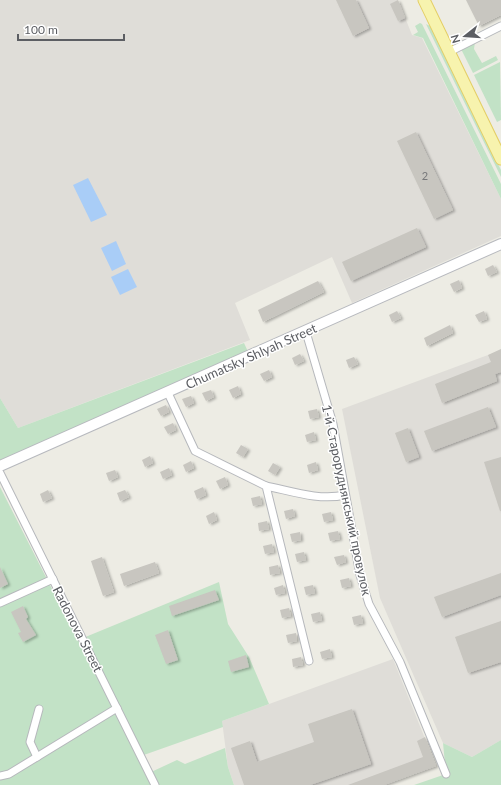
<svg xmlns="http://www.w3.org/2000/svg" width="501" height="785" font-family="Lato,sans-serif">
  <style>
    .industrial { fill: #dfddd8 }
    .green { fill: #c2e2c6 }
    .water { fill: #a9cdf7 }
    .building { fill: #c8c6c0; filter: url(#shadow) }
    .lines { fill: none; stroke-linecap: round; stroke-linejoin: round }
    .street-casing { stroke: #b6b8bc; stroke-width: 9 }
    .secondary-casing { stroke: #b7b9be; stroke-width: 12 }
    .primary-casing { stroke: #e4ce65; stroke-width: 13 }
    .street { stroke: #fff; stroke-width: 7 }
    .secondary { stroke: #fff; stroke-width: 10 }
    .primary { stroke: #f7f3ae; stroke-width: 11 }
    .labels { text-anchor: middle; stroke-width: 3; stroke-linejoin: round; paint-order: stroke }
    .number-label { font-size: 11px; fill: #77787a }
    .street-label { font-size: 13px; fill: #5c5e63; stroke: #fff }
  </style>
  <defs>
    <filter id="shadow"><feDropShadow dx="2.5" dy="1.5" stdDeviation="1" flood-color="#0004"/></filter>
  </defs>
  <rect width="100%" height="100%" fill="#edece4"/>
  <g class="industrial">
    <polygon points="0,0 398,0 412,35 422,38 501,199 501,236 352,303 332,257 235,303 250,340 18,428 0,398"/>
    <polygon points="501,351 501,740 472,757 443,743 380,598 342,409 488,355"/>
    <polygon points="393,659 436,766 384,785 234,785 228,767 222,721"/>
  </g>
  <g class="green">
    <polygon points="420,23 422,24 501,184 501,199 423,38 413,35 418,32 415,26"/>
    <polygon points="426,24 430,26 497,162 501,170 501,177"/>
    <polygon points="475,42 474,49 482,63 496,56 498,60 473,73 461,49"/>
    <polygon points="500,62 501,120 497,122 474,75"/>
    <polygon points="244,343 250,356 0,466 0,398 18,428"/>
    <polygon points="0,487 102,687 136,747 83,638 219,582 228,624 249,657 269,704 222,721 223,727 141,756 149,773 177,760 185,764 225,748 228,767 234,785 0,785"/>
    <polygon points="501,740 501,785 414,785 446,774 443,743 472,757"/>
  </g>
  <g class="water">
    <polygon points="88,178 107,215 91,222 73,185"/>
    <polygon points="116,241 126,264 112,271 101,248"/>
    <polygon points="128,269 137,287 120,295 111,277"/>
  </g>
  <g class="building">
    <polygon points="336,0 356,0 369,28 353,36"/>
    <polygon points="398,0 405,18 398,21 390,4"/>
    <polygon points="466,0 501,0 501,15 479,26"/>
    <polygon points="416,132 453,210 434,219 397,141"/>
    <polygon points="417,228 426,247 351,281 342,262"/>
    <polygon points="493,265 497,272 488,276 485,269"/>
    <polygon points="459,280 462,288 454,292 450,284"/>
    <polygon points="318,281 324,292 263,322 258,310"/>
    <polygon points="397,311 401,318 392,322 389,315"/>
    <polygon points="484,311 487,319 479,322 475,315"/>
    <polygon points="450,325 453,333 427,346 424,338"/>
    <polygon points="501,349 501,372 495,374 497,381 442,403 435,384 491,362 488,355"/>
    <polygon points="300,354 304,361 295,365 292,358"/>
    <polygon points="354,357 358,364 349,368 346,360"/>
    <polygon points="269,370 272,377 264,381 260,374"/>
    <polygon points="238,386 241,394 233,398 229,390"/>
    <polygon points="211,390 214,397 206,401 202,393"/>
    <polygon points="191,396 194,403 186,407 182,399"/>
    <polygon points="166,405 169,412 161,416 157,409"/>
    <polygon points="488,407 496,427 432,451 424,431"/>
    <polygon points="317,409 319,417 310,419 308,411"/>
    <polygon points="173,423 176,430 168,434 164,427"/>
    <polygon points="408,428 419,457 406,462 395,433"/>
    <polygon points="314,432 316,440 307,442 305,435"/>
    <polygon points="241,445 248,449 243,457 236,453"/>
    <polygon points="150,456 153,463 145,467 142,460"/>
    <polygon points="501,457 501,511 500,511 484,462"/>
    <polygon points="191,461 194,468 186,472 183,465"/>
    <polygon points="316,462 318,470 309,473 307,465"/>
    <polygon points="273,463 280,467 275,475 268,471"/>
    <polygon points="169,468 172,475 163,479 160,472"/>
    <polygon points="115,470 118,477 109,481 106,473"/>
    <polygon points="225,477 228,485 220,489 216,481"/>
    <polygon points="203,487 206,495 197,499 194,491"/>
    <polygon points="48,490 52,498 43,502 40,494"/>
    <polygon points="125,490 129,497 120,501 117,493"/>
    <polygon points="260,496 262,504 253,506 251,498"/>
    <polygon points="293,509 295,516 286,519 284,511"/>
    <polygon points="214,512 217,520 209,524 206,516"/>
    <polygon points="331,512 333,520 324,522 322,514"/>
    <polygon points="267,521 269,529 259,531 258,523"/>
    <polygon points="338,531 340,539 330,541 328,533"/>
    <polygon points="300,532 301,540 292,542 290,534"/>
    <polygon points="272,544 274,552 265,554 263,546"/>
    <polygon points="304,552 306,560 297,562 295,554"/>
    <polygon points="344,555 346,562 337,565 334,557"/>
    <polygon points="102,557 114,592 103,596 91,561"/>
    <polygon points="155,562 159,573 124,586 120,574"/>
    <polygon points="278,565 280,573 270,575 269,567"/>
    <polygon points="0,567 8,584 0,588"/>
    <polygon points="501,573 501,595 442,617 434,597"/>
    <polygon points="349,578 351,586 342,588 340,580"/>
    <polygon points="283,585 285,593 276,595 274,588"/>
    <polygon points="313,585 315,593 306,595 304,587"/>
    <polygon points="215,590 219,600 172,616 169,606"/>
    <polygon points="23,606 28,617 26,619 36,635 23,642 18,633 21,632 11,612"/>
    <polygon points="289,608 291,616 282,618 280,610"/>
    <polygon points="320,612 322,620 313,622 311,614"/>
    <polygon points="361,615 363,623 354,625 352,617"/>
    <polygon points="501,621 501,662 468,673 455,637"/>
    <polygon points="168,630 178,660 166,664 155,635"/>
    <polygon points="296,633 297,641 288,643 286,635"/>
    <polygon points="330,649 332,657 322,659 320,652"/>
    <polygon points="246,655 249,667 231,672 228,661"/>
    <polygon points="301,657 303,665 293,667 292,659"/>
    <polygon points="352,709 371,764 310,785 244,785 231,748 250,741 257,762 314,742 308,724"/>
    <polygon points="425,737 436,766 384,785 348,785 423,757 417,741"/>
  </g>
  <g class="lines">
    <g class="street-casing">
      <g id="street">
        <polyline points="449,52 501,26"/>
        <polyline points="306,332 333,424 360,575 369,604 400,662 446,774"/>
        <polyline points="168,393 195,451 266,486 309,661"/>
        <polyline points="0,473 155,785"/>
        <path d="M266,486c25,5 53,15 79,9"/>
        <polyline points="0,603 53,579"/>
        <polyline points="37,757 30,742 39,709"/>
        <polyline points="0,776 9,774 117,708"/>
      </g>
    </g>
    <g class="secondary-casing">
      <polyline id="secondary" points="0,466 501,244"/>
    </g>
    <g class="primary-casing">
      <polyline id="primary" points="424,0 501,159"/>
    </g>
    <use href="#street" class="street"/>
    <use href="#secondary" class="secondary"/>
    <use href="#primary" class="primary"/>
  </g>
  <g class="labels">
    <g class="number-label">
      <text x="425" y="180">2</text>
    </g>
    <g class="street-label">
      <text transform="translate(251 356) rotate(-24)" y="5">Chumatsky Shlyah Street</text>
      <text transform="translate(347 500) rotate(78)" y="5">1-й Староруднянський провулок</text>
      <text transform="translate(78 629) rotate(63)" y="5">Radonova Street</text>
    </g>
  </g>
  <g transform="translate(465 36) rotate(253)" stroke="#ffffff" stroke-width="3" paint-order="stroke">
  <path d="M0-3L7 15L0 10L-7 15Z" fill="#5c5e63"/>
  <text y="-6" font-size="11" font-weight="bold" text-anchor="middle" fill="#5c5e63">N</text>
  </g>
  <path d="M18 34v6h106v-6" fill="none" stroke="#5c5e63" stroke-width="2"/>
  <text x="24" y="34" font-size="12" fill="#5c5e63" stroke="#ffffff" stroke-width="3" paint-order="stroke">100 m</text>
</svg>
